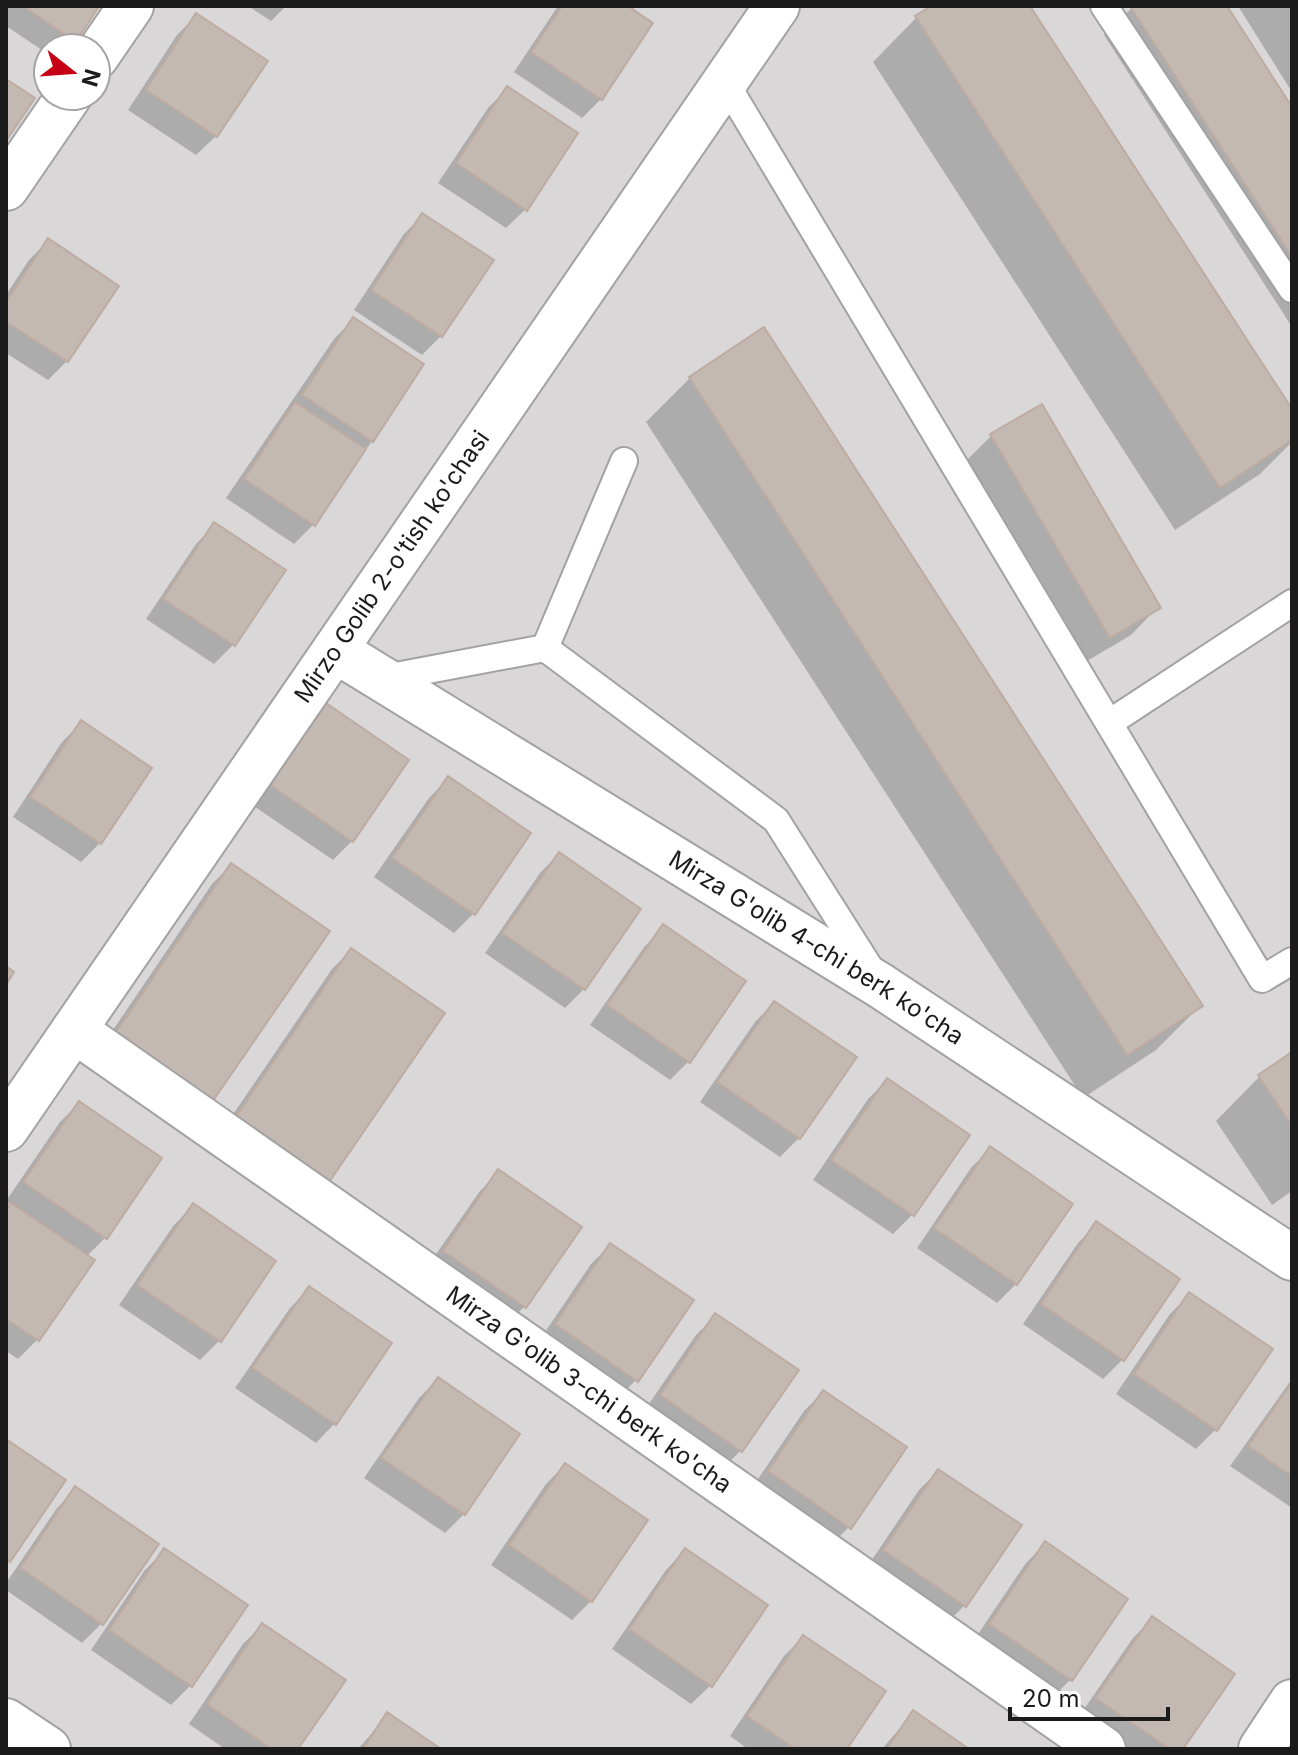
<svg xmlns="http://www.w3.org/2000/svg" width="1298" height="1755" font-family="Inter,sans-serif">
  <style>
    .residential { fill: #d9d7d8; fill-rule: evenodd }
    .shadow { fill: #0003 }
    .building { fill: #c4b8b3; stroke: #beaba2; stroke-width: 2 }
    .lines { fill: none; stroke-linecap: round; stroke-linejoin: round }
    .lane-casing { stroke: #a2a2a2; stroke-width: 30 }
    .street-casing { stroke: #a2a2a2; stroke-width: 48 }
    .lane { stroke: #fff; stroke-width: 26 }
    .street { stroke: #fff; stroke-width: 44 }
    .labels { text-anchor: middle; stroke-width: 6; stroke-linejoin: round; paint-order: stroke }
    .street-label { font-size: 24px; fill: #1b1b1b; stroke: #fff }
  </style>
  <rect width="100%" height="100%" fill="#ede7df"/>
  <path class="residential" d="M6,6h1286v1743h-1286zM48,48h48v48h-48z"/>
  <g class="shadow">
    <polygon points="6,6 97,6 67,48 48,48 48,54 6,26"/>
    <polygon points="248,6 286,6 271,21"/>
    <polygon points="558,6 624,6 601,99 582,118 514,72"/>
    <polygon points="935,6 1028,6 1292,413 1292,442 1260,474 1175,530 873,62 916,18"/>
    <polygon points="1224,6 1292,111 1292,327 1104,35 1134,6"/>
    <polygon points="1238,6 1292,6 1292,92"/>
    <polygon points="196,16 265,61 216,136 196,155 128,110 177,35"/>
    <polygon points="507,89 526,209 506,228 438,183 488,108"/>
    <polygon points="423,215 441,336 422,355 354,310 404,234"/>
    <polygon points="48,241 116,286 67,361 48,380 6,353 6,295 29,260"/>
    <polygon points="353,320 372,441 313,525 294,544 226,498 334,339"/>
    <polygon points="690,378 1200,1006 1156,1050 1083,1098 646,422"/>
    <polygon points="991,436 1158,607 1131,635 1082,664 964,463"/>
    <polygon points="215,525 283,570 233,645 214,664 146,619 196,544"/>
    <polygon points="326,706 352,841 333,860 252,805 307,725"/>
    <polygon points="81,723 100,843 81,862 13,817 62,742"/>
    <polygon points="448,779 473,914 454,933 374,877 429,798"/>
    <polygon points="559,854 584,989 565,1008 485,953 540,873"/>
    <polygon points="231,865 327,931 96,1055 212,884"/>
    <polygon points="664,927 689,1061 670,1080 590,1025 645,946"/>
    <polygon points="351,950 308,1200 217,1138 332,969"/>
    <polygon points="774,1003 799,1138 780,1157 700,1102 755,1022"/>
    <polygon points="1292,1055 1292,1191 1272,1205 1216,1121 1259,1077"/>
    <polygon points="887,1080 967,1135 912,1215 893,1234 813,1180 868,1099"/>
    <polygon points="79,1103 159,1158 105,1238 86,1257 92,1261 37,1340 18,1359 6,1351 6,1210 11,1206 6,1201 60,1122"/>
    <polygon points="990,1149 1070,1204 1016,1284 997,1303 917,1248 971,1168"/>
    <polygon points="499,1172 524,1307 505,1326 425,1270 480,1191"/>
    <polygon points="193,1206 273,1261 219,1341 200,1360 119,1305 174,1225"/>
    <polygon points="1097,1224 1122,1360 1103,1379 1023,1324 1078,1243"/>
    <polygon points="610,1245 636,1380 617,1399 537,1344 591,1264"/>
    <polygon points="309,1289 335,1423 316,1443 235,1388 290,1308"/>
    <polygon points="1189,1295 1270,1350 1215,1430 1196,1449 1116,1394 1170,1314"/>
    <polygon points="715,1316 741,1450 722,1470 642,1414 696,1335"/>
    <polygon points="438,1379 518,1434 464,1514 445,1533 364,1478 419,1398"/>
    <polygon points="1292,1379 1292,1508 1230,1466"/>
    <polygon points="823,1392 849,1527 830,1546 750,1491 804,1411"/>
    <polygon points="565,1465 591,1601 572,1620 491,1565 546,1484"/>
    <polygon points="938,1471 1019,1526 964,1606 945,1625 865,1570 919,1490"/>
    <polygon points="76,1489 156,1545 101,1624 82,1643 6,1590 6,1583 57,1508"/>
    <polygon points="1045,1544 1070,1680 1051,1699 972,1643 1026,1563"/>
    <polygon points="685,1550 711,1685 691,1704 612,1649 666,1570"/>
    <polygon points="164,1551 245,1606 190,1686 171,1705 91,1650 145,1570"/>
    <polygon points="1152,1619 1181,1749 1124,1749 1078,1718 1133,1638"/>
    <polygon points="262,1625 296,1749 225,1749 189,1724 243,1644"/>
    <polygon points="803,1637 844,1749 748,1749 730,1736 784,1656"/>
    <polygon points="913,1713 966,1749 882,1749"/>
    <polygon points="388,1715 437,1749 358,1749"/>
  </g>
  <g class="building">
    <polygon points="23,6 99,6 76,42"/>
    <polygon points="562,6 628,6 653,23 602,100 531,52"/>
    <polygon points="931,6 1030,6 1292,409 1292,440 1220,488 915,16"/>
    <polygon points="1130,6 1227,6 1292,107 1292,257"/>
    <polygon points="196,13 268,61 217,137 146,90"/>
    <polygon points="6,79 35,98 6,141"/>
    <polygon points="507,86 578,133 527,211 456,163"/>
    <polygon points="422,213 494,260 442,337 371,290"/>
    <polygon points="48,238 119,286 68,362 6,322 6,302"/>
    <polygon points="353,317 424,364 373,442 302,395"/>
    <polygon points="764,327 1203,1006 1127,1055 689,377"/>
    <polygon points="295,402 366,449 315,526 244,479"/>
    <polygon points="1042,404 1161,608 1110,638 990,434"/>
    <polygon points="214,522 286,570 235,646 163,599"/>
    <polygon points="326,703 409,760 353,842 270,785"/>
    <polygon points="81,720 152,768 101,844 30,797"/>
    <polygon points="448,776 531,833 475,915 392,858"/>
    <polygon points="559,852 641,909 585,990 502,933"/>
    <polygon points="231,863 330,931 212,1102 114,1035"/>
    <polygon points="663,924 746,981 690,1063 607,1005"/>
    <polygon points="351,948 445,1013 329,1182 235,1118"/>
    <polygon points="6,966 14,972 6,985"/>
    <polygon points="774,1001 857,1057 800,1139 717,1082"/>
    <polygon points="1292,1052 1292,1126 1258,1075"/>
    <polygon points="887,1078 970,1135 914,1216 831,1160"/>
    <polygon points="79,1101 162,1158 107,1239 23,1182"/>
    <polygon points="990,1146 1073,1204 1017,1285 934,1228"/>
    <polygon points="498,1169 582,1227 526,1308 443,1251"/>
    <polygon points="11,1203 95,1260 39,1341 6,1319 6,1210"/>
    <polygon points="193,1203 276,1261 221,1342 137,1285"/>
    <polygon points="1096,1221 1180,1279 1124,1361 1041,1304"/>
    <polygon points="610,1243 694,1300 638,1382 555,1324"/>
    <polygon points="309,1286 392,1343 336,1425 252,1368"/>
    <polygon points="1189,1292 1273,1349 1217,1431 1134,1374"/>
    <polygon points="715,1313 799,1370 742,1452 660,1395"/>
    <polygon points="438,1377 520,1434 465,1515 381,1458"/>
    <polygon points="1292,1382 1292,1476 1248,1446"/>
    <polygon points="823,1390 907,1447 851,1529 768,1471"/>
    <polygon points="6,1439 66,1480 10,1562 6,1559"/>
    <polygon points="565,1463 648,1520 592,1602 509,1545"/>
    <polygon points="938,1469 1022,1525 966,1607 883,1550"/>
    <polygon points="75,1486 159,1544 103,1625 20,1568"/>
    <polygon points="1045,1541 1128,1599 1072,1681 989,1624"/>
    <polygon points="164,1548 248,1605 192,1687 109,1630"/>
    <polygon points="685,1548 768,1605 712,1687 629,1629"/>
    <polygon points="1152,1616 1235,1674 1183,1749 1170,1749 1095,1698"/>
    <polygon points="262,1623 346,1680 298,1749 271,1749 207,1704"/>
    <polygon points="803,1635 886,1691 847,1749 795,1749 747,1716"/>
    <polygon points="913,1710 969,1749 887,1749"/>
    <polygon points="387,1712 441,1749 363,1749"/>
  </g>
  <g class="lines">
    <g class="lane-casing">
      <g id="lane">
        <polyline points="1104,6 1292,289"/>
        <polyline points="725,82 1262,979 1292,961"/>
        <polyline points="545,648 624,461"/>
        <polyline points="380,679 545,648 776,820 873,973"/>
        <polyline points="1109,723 1292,603"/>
      </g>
    </g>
    <g class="street-casing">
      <g id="street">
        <polyline points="96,57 131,6"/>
        <polyline points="6,188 69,96"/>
        <path id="s1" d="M335,650l546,336 411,272"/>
        <path id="s2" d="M74,1030l1029,719"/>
        <path id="s3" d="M6,1129l771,-1123"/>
        <polyline points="6,1721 48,1749"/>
        <polyline points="1261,1749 1292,1702"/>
      </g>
    </g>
    <use href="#lane" class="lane"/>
    <use href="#street" class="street"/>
  </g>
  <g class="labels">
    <g class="street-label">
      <text dy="8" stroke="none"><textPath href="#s3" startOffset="682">Mirzo Golib 2-o'tish ko'chasi</textPath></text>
      <text dy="8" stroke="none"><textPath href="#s1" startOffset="566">Mirza G'olib 4-chi berk ko'cha</textPath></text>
      <text dy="8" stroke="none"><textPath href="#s2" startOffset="628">Mirza G'olib 3-chi berk ko'cha</textPath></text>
    </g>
  </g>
  <rect width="1298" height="1755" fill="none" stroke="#1b1b1b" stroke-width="16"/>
  <g transform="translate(72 72) rotate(107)"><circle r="38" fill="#ffffff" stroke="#a4a4a4" stroke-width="2"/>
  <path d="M0-6L14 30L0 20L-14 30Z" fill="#c50014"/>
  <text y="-12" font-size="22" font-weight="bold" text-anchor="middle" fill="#1b1b1b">N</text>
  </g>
  <path d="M1010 1707v12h158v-12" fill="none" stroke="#1b1b1b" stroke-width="4"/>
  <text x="1022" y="1707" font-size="24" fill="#1b1b1b" stroke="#ffffff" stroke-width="6" paint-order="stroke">20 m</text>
</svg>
